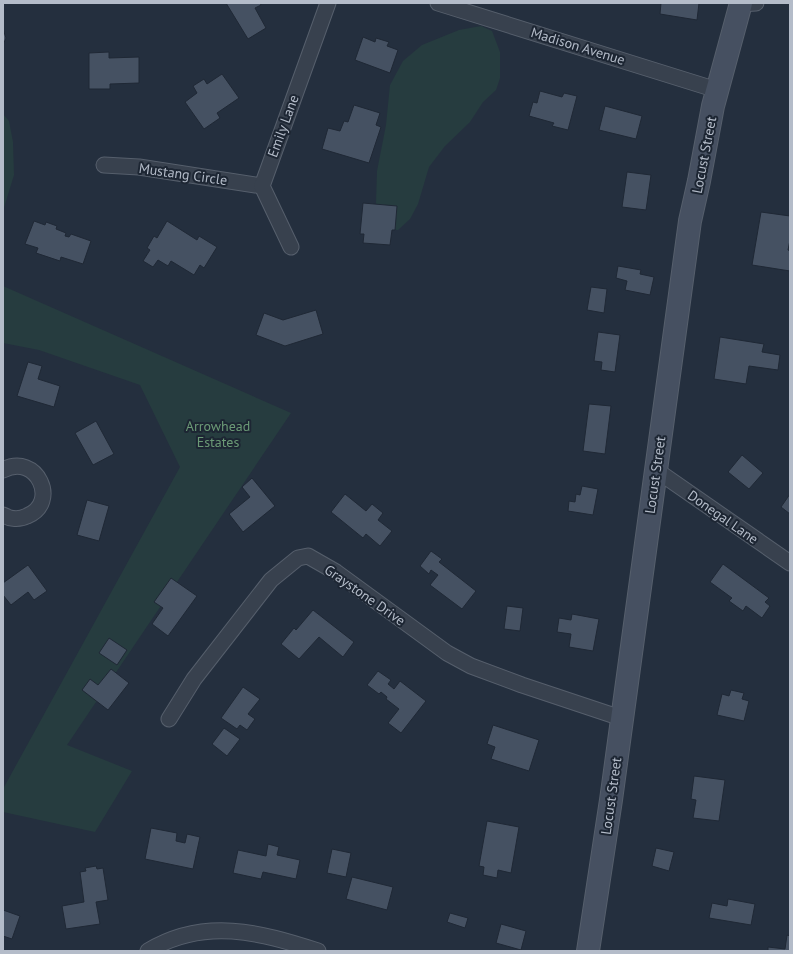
<svg xmlns="http://www.w3.org/2000/svg" width="793" height="954" font-family="'PT Sans',sans-serif">
  <style>
    .green { fill: #263c3f }
    .building { fill: #455162; stroke: #1f2835 }
    .lines { fill: none; stroke-linecap: round; stroke-linejoin: round }
    .street-casing { stroke: #565f6c; stroke-width: 17 }
    .secondary-casing { stroke: #565f6c; stroke-width: 24 }
    .street { stroke: #38414e; stroke-width: 15 }
    .secondary { stroke: #465061; stroke-width: 22 }
    .labels { text-anchor: middle; stroke-width: 4; stroke-linejoin: round; paint-order: stroke }
    .street-label { font-size: 14px; fill: #b4bcc9; stroke: #1d2633 }
    .park-label { font-size: 14px; fill: #6b9a76; stroke: #1d2633 }
  </style>
  <rect width="100%" height="100%" fill="#242f3e"/>
  <g class="green">
    <polygon points="481,26 492,31 500,52 500,78 496,90 483,102 470,122 445,146 429,167 418,204 410,219 398,230 383,229 376,203 377,171 386,125 390,85 403,61 422,45 459,30"/>
    <polygon points="3,114 9,121 13,142 14,175 3,211"/>
    <polygon points="3,286 291,413 67,745 132,771 95,832 3,812 3,789 180,467 140,385 39,350 3,343"/>
  </g>
  <g class="building">
    <polygon points="226,3 260,3 261,5 255,8 266,28 248,39"/>
    <polygon points="661,3 699,3 697,20 660,14"/>
    <polygon points="3,29 6,38 3,45"/>
    <polygon points="363,37 375,42 376,38 389,42 387,46 398,50 390,73 355,60"/>
    <polygon points="109,52 109,58 139,57 139,83 110,84 110,89 89,89 89,53"/>
    <polygon points="222,74 239,98 217,113 220,118 204,129 185,102 197,93 193,86 204,79 207,84"/>
    <polygon points="540,91 562,97 564,93 577,96 568,130 552,126 554,123 529,116 533,102 537,103"/>
    <polygon points="354,105 380,113 376,125 381,127 369,163 322,149 328,128 340,131 344,121 348,122"/>
    <polygon points="605,106 642,116 636,139 599,130"/>
    <polygon points="627,172 651,175 646,210 622,207"/>
    <polygon points="363,203 397,206 395,230 392,230 390,245 363,243 364,234 360,234"/>
    <polygon points="761,212 790,216 790,240 788,250 790,251 790,271 752,265"/>
    <polygon points="34,221 45,225 46,222 57,226 56,229 66,233 65,236 69,237 71,234 91,241 83,264 61,257 60,261 36,253 38,248 25,244"/>
    <polygon points="167,221 197,240 199,236 217,247 204,268 200,265 194,275 171,261 168,266 158,260 153,267 143,261 150,250 147,248 154,236 157,238"/>
    <polygon points="618,266 641,270 640,274 654,277 650,295 625,290 627,281 616,278"/>
    <polygon points="591,287 607,289 604,313 587,310"/>
    <polygon points="316,310 323,334 285,346 256,335 264,313 283,320"/>
    <polygon points="598,332 620,335 615,372 601,370 602,362 594,361"/>
    <polygon points="720,337 764,344 762,352 780,355 778,370 749,366 746,384 714,379"/>
    <polygon points="28,362 42,366 38,379 60,386 54,407 17,396"/>
    <polygon points="589,404 611,406 605,454 583,451"/>
    <polygon points="96,421 114,454 93,465 75,433"/>
    <polygon points="742,455 763,473 749,489 728,472"/>
    <polygon points="252,478 275,506 243,532 229,514 250,497 242,487"/>
    <polygon points="582,486 598,489 593,515 568,511 569,501 575,502 576,494 580,495"/>
    <polygon points="345,494 366,511 372,504 383,513 378,520 392,531 380,546 366,534 363,538 331,512"/>
    <polygon points="790,494 790,514 781,507"/>
    <polygon points="87,500 109,506 99,541 77,535"/>
    <polygon points="431,551 442,559 439,562 476,591 462,609 430,585 438,575 431,570 429,574 420,566"/>
    <polygon points="723,564 769,598 765,602 770,606 762,618 746,606 743,611 729,601 732,598 710,582"/>
    <polygon points="28,565 47,591 34,600 28,592 11,605 3,595 3,583"/>
    <polygon points="171,578 197,596 168,636 152,624 163,608 154,602"/>
    <polygon points="507,606 523,608 520,631 504,629"/>
    <polygon points="313,610 354,642 343,657 319,637 299,659 281,644 294,628 296,630"/>
    <polygon points="572,614 599,619 593,651 569,647 571,634 557,632 559,618 571,620"/>
    <polygon points="109,638 127,650 117,665 99,653"/>
    <polygon points="111,669 129,683 108,710 82,690 90,679 98,685"/>
    <polygon points="378,671 391,680 388,684 394,689 400,681 426,701 401,733 388,723 399,709 386,699 387,697 381,692 379,694 367,685"/>
    <polygon points="243,687 260,699 248,714 255,719 247,730 240,725 237,729 221,718"/>
    <polygon points="731,690 744,693 742,699 749,701 744,721 717,715 722,694 729,696"/>
    <polygon points="493,725 539,740 529,771 491,759 495,747 487,744"/>
    <polygon points="224,728 240,739 227,756 212,744"/>
    <polygon points="694,776 725,780 719,821 693,818 696,800 691,799"/>
    <polygon points="487,821 519,827 511,873 498,870 497,878 483,875 484,867 479,866"/>
    <polygon points="151,828 177,833 176,841 185,843 187,834 200,837 193,869 145,859"/>
    <polygon points="268,844 279,847 277,855 300,860 296,879 263,872 261,879 233,873 238,850 266,856"/>
    <polygon points="656,848 674,852 669,871 652,866"/>
    <polygon points="332,849 351,853 346,877 327,873"/>
    <polygon points="96,866 97,869 103,868 108,900 96,902 100,924 66,929 62,906 84,902 80,872 86,871 85,868"/>
    <polygon points="352,877 393,887 387,910 346,899"/>
    <polygon points="728,899 755,904 751,925 709,918 712,903 727,906"/>
    <polygon points="3,910 20,916 12,939 3,936"/>
    <polygon points="450,913 468,918 465,928 447,922"/>
    <polygon points="501,924 526,931 521,950 496,943"/>
    <polygon points="787,935 790,936 790,951 768,951 768,947 785,949"/>
  </g>
  <g class="lines">
    <g class="street-casing">
      <g id="street">
        <polyline points="438,3 717,90"/>
        <polyline points="740,4 756,3"/>
        <polyline points="104,165 139,167 262,186"/>
        <polyline points="291,247 262,186 328,3"/>
        <path d="M3,470c34,-18 57,33 24,46 -8,4 -17,3 -24,-1"/>
        <polyline points="656,470 790,563"/>
        <polyline points="169,719 194,679 271,580 298,558 308,556 336,572 447,653 471,666 522,685 621,718"/>
        <path d="M148,951c56,-34 112,-19 170,0"/>
      </g>
    </g>
    <g class="secondary-casing">
      <polyline id="secondary" points="588,951 611,800 690,221 699,181 713,106 741,3"/>
    </g>
    <use href="#street" class="street"/>
    <use href="#secondary" class="secondary"/>
  </g>
  <g class="labels">
    <g class="street-label">
      <text transform="translate(578 46) rotate(17)" y="5">Madison Avenue</text>
      <text transform="translate(283 126) rotate(-70)" y="5">Emily Lane</text>
      <text transform="translate(704 155) rotate(-79)" y="5">Locust Street</text>
      <text transform="translate(183 174) rotate(8)" y="5">Mustang Circle</text>
      <text transform="translate(655 475) rotate(-82)" y="5">Locust Street</text>
      <text transform="translate(723 517) rotate(35)" y="5">Donegal Lane</text>
      <text transform="translate(365 595) rotate(35)" y="5">Graystone Drive</text>
      <text transform="translate(611 796) rotate(-82)" y="5">Locust Street</text>
    </g>
    <g class="park-label">
      <text x="218" y="431">Arrowhead<tspan x="218" dy="16">Estates</tspan></text>
    </g>
  </g>
  <rect width="793" height="954" fill="none" stroke="#b4bcc9" stroke-width="8"/>
</svg>
